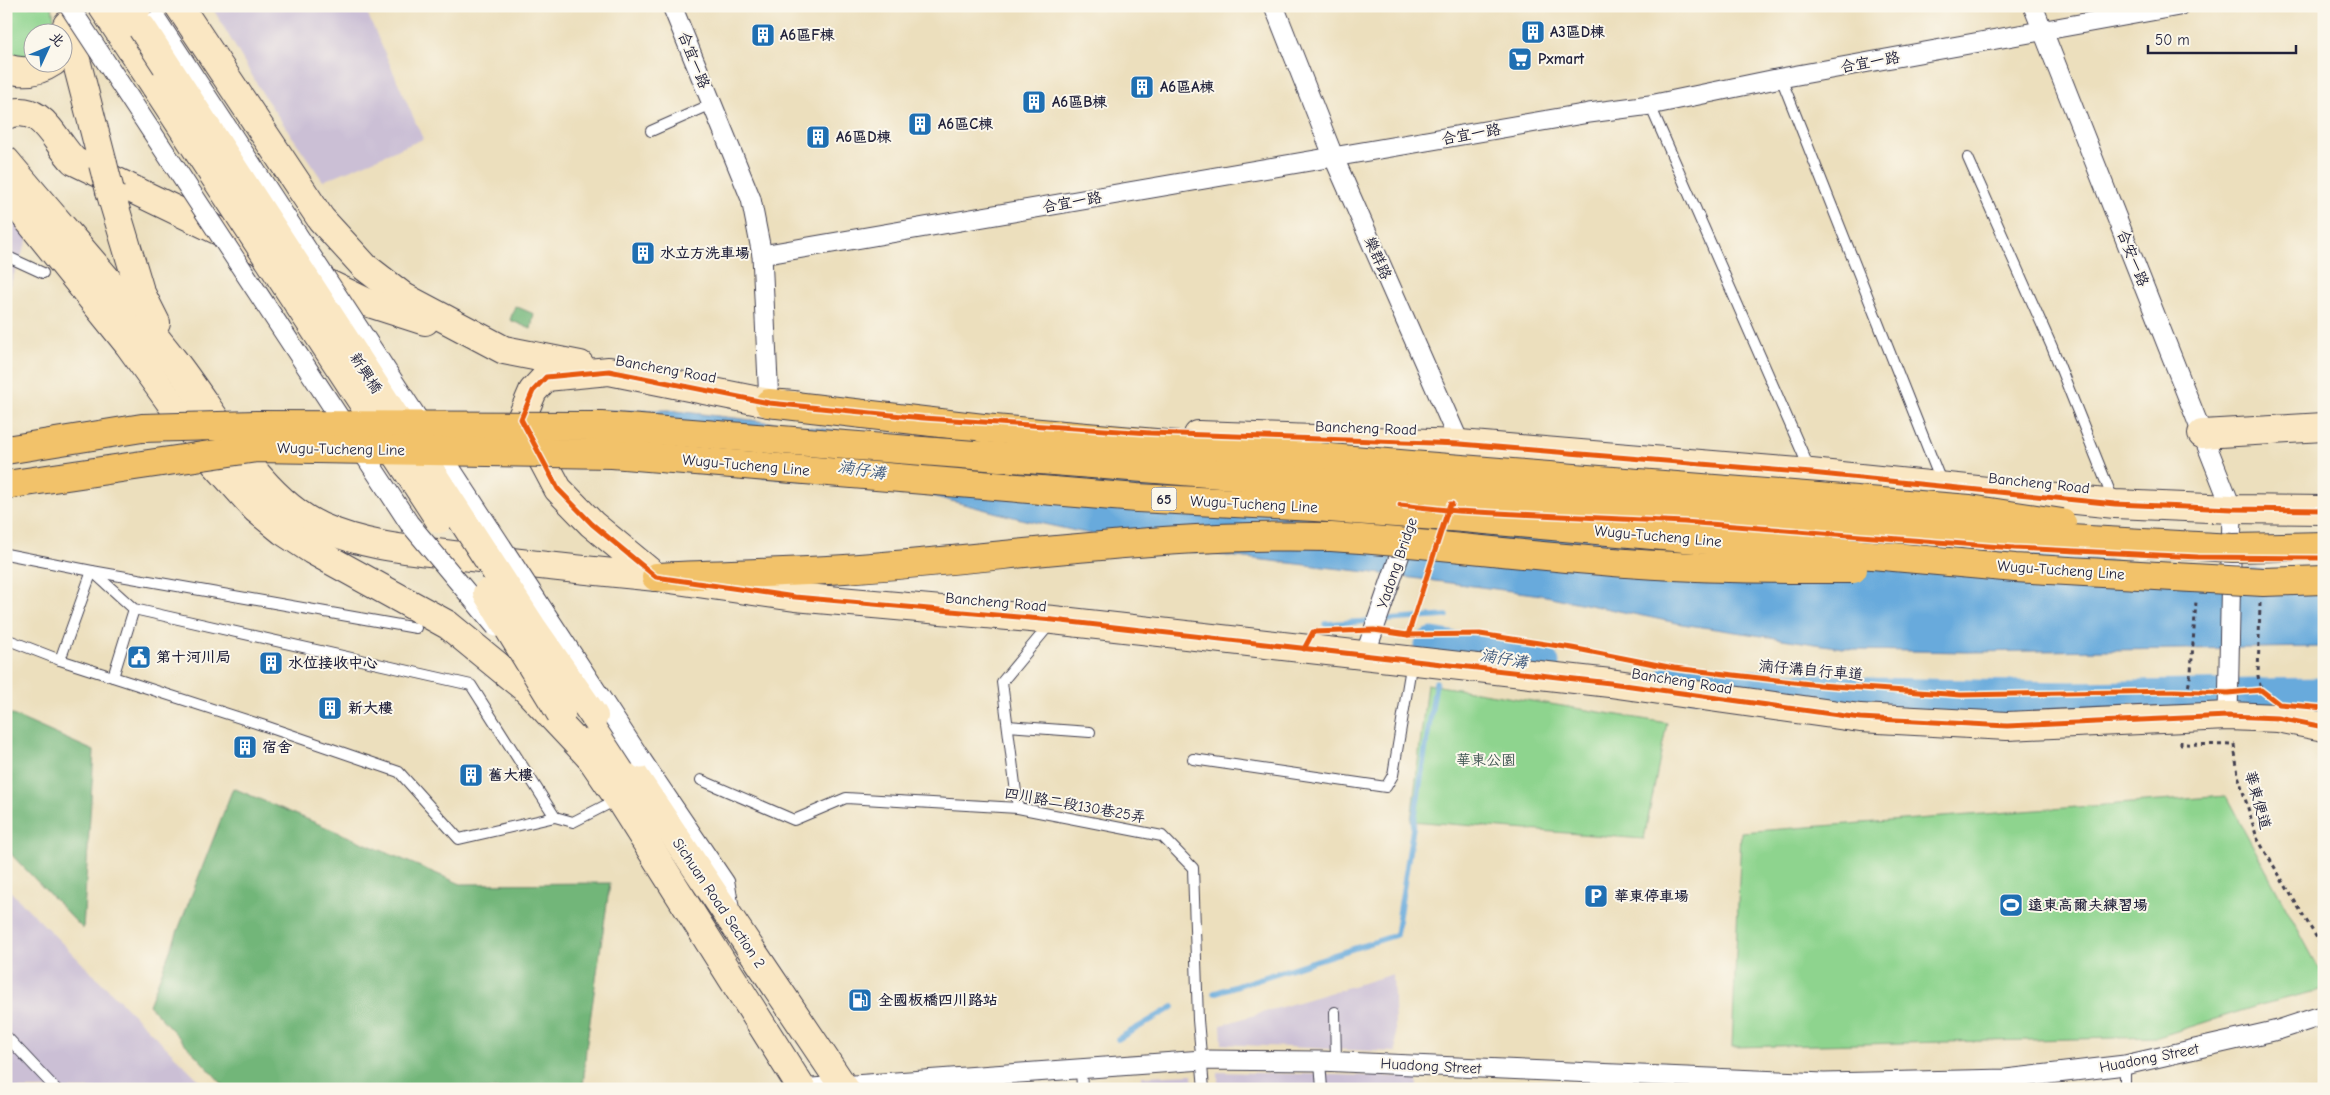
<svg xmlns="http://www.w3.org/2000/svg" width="2330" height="1095" font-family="'Comic Neue','LXGW WenKai TC',sans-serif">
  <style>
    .industrial { fill: #cbbfd5 }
    .green { fill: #8ed48e; stroke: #587b64 }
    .forest { fill: #72b679; stroke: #4a6c5a }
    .water { fill: #67aadc; stroke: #44668c }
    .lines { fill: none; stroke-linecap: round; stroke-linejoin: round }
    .stream { stroke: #67aadc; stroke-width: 5.5 }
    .river { stroke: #67aadc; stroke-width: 35 }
    .lane-casing { stroke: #403e4e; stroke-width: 12 }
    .street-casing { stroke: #403e4e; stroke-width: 21 }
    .secondary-casing { stroke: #403e4e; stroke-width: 30 }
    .highway-casing { stroke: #403e4e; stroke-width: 30 }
    .path { stroke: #403e4e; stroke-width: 3; stroke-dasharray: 4 4; stroke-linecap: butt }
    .lane { stroke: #fff; stroke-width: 10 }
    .street { stroke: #fff; stroke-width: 19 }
    .secondary { stroke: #fae7c3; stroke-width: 28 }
    .highway { stroke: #f2c26a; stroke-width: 28 }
    .street-bridge-casing { stroke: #403e4e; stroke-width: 21; stroke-linecap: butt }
    .secondary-bridge-casing { stroke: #403e4e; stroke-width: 30; stroke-linecap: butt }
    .highway-bridge-casing { stroke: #403e4e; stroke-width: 30; stroke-linecap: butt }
    .street-bridge { stroke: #fff; stroke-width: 19 }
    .secondary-bridge { stroke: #fae7c3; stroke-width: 28 }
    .highway-bridge { stroke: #f2c26a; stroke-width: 28 }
    .cycleway-casing { stroke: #fbf7ec; stroke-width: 8 }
    .cycleway { stroke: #e8590c; stroke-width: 5 }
    .labels { text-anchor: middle; stroke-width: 4; stroke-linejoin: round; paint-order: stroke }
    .shield { fill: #fbf7ec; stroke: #636270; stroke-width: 1 }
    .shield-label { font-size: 14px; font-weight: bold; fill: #22223b }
    .poi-label { font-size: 15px; font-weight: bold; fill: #22223b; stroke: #fbf7ec; text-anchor: start }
    .street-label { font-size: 15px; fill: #22223b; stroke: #fbf7ec }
    .park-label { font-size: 15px; fill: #425754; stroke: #fbf7ec }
    .water-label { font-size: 16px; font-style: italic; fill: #3e587b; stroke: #fbf7ec }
  </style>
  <rect width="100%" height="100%" fill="#fbf7ec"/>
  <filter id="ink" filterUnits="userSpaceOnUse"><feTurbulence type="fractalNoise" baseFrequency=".02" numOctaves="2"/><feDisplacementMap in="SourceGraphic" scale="10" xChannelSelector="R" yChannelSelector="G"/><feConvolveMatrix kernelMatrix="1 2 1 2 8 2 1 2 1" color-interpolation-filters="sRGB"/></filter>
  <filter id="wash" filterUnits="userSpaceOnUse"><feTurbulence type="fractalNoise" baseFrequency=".0096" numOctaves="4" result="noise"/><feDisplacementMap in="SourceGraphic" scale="20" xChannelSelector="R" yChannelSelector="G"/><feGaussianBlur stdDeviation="1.12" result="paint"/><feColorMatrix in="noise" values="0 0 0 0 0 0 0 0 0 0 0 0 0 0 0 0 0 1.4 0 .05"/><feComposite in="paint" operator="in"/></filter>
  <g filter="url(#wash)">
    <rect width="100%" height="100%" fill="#ecdfbd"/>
    <g class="industrial">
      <polygon points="215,6 364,6 423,139 323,181 264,96 212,7"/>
      <polygon points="6,207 30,233 6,295"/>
      <polygon points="6,887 208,1089 7,1089"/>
      <polygon points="1393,974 1396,1052 1222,1044 1221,1025"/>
      <polygon points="1218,1072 1417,1077 1417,1089 1218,1089"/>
      <polygon points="1192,1074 1193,1089 1143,1089 1142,1076"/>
    </g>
    <g class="green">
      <polygon points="6,6 52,6 55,26 53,32 32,32 32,56 18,58 6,52"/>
      <polygon points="1427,684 1667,723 1644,839 1411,821"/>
      <polygon points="2226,796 2324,978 2324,989 2260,1005 2158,1037 1732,1047 1741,832"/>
    </g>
    <g class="forest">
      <polygon points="515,306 534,314 531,329 510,320"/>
      <polygon points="6,712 94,751 83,929 6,849"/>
      <polygon points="233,788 461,884 610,883 586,1048 583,1089 227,1089 149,1005"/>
    </g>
    <polygon class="water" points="668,410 1133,466 1478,531 1874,545 2288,571 2324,568 2324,647 1966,652 1856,650 1682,624 1541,595 1367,572 1151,547 1025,520 905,489 583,462 568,422 588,411"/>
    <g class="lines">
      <g class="stream">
        <polyline points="1325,624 1447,616"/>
        <polyline points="1214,993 1396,935 1436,682"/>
        <polyline points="1118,1039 1173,1007"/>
      </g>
      <g class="river">
        <polyline points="1432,645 1542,664"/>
        <polyline points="1672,682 1869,695 2071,699 2324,695"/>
      </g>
    </g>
  </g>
  <g filter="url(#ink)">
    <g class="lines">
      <g class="lane-casing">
        <g id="lane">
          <polyline points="1781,78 1942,484"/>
          <polyline points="1650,105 1810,470"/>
          <polyline points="651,131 712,104"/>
          <polyline points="1968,158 2052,347 2114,502"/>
          <polyline points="6,256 43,273"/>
          <polyline points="6,554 92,571 134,609 471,685 555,817 573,822 618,799"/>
          <polyline points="416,628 92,571 60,660 265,726 399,772 459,839 555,817"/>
          <polyline points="6,639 60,660"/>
          <polyline points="113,677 134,609"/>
          <polyline points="1008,726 1090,732"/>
          <polyline points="1193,759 1386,787 1393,775 1412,661"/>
          <polyline points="701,780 794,820 846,798 1018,808 1162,836 1193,868 1198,1020 1204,1089"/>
          <polyline points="1018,808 1002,682 1051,623"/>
          <polyline points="1335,1012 1336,1062"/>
          <polyline points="6,1036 56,1089"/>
          <polyline points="1320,1061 1322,1089"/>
          <polyline points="2125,1065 2125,1089"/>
          <polyline points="1081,1068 1082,1089"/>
        </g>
      </g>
      <g class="street-casing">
        <g id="street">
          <polyline points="672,6 751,199 762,255 769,403"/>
          <polyline points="1274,6 1334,158 1460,444 1454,452"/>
          <polyline points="2033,6 2232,509 2228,716"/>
          <polyline points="762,255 1589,113 1650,105 1781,78 2179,6"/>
          <polyline points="1365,655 1408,531"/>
          <polyline points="641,759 725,883 730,912"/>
          <polyline points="798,1089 1203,1060 1320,1061 1824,1083 2006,1079 2125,1065 2278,1030 2324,1015"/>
        </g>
      </g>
      <g class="secondary-casing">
        <g id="secondary">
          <polyline points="102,6 156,87"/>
          <polyline points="133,6 142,28"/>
          <polyline points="179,6 321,219 365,267 404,297 504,350 580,365"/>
          <polyline points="67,25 103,164"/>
          <path d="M6,68c17,6 32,4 47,-6"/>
          <path d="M6,115c36,-14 47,25 68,46l201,97"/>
          <path d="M6,161c56,67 115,132 168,200 40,51 86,139 147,166 45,20 93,23 142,29 64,8 129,15 193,21"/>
          <polyline points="110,191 140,291 156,323"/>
          <polyline points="6,192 129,345 212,460 256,509 283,531 312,550 448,625 526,689 590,757"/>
          <polyline points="314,277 366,302 425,321"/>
          <polyline points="794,405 769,403 609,371 546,377 533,391 521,419 558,489 592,524 656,577 795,597 1053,620 1610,683 1860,718 2007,726 2228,716 2278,718 2324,727"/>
          <polyline points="2202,434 2324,427"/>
          <polyline points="1198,435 1460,444 1811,473 2115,504 2232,509 2324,510"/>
          <polyline points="594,716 845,1089"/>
          <polyline points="580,742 619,799 802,1089"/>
        </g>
      </g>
      <g class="highway-casing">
        <g id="highway">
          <polyline points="769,403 983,428"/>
          <path d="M656,577c63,-3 126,-4 189,-8 163,-11 322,-37 486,-32"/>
        </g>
      </g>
      <g class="path">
        <polyline points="2260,603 2258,676 2261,690"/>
        <polyline points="2187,694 2191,672 2196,601"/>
        <polyline points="2181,741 2181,744 2234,745 2238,775 2257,838 2324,950"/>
      </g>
      <use href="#lane" class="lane"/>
      <use href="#street" class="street"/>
      <use href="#secondary" class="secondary"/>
      <use href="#highway" class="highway"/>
      <g class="street-bridge-casing">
        <g id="street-bridge">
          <polyline points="69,6 409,523 496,627"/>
          <polyline points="157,20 641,759"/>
        </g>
      </g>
      <g class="secondary-bridge-casing">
        <g id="secondary-bridge">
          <polyline points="142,28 532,627 594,716"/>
          <polyline points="156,87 439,519"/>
          <polyline points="103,164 110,191"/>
          <polyline points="487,593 561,714"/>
        </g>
      </g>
      <g class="highway-bridge-casing">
        <g id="highway-bridge">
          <polyline points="983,428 1411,465 1970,509 2062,523"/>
          <polyline points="6,450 142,428 256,425 601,426 2018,536 2233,548 2324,546"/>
          <polyline points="6,485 257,448 612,454 1137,498 1315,507 1463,518 2015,568 2263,582 2324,580"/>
          <path d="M1331,537c99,6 196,19 295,26 75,6 151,6 227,6"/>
        </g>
      </g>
      <use href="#street-bridge" class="street-bridge"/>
      <use href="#secondary-bridge" class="secondary-bridge"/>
      <use href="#highway-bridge" class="highway-bridge"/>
      <g class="cycleway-casing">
        <g id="cycleway">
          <polyline points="1400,505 1457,511 1684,522 2014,548 2198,557 2324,558"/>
          <polyline points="2324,510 2232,509 2115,504 1811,473 1460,444 1150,433 923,418 769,403 609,371 546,377 533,391 521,419 558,489 592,524 656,577 795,597 1053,620 1610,683 1860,718 2007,726 2228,716 2278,718 2324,727"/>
          <polyline points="1408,635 1450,504 1452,504"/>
          <polyline points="1304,649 1313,632 1374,630 1408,635 1480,634 1572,648 1674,668 1819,685 1961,695 2174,691 2228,693 2261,690 2279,704 2324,708"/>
        </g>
      </g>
      <use href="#cycleway" class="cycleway"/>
    </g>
  </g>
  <defs>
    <g id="building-square" transform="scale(1.25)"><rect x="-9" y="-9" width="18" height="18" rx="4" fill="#1f6fb2" stroke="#fbf7ec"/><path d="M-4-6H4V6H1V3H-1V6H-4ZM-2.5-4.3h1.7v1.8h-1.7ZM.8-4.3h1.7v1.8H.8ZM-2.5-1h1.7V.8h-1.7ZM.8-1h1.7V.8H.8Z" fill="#fff"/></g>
    <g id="supermarket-square" transform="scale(1.25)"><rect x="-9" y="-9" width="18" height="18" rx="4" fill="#1f6fb2" stroke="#fbf7ec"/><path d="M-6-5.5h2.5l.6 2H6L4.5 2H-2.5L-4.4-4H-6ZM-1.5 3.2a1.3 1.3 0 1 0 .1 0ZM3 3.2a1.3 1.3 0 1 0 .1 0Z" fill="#fff"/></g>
    <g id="civic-square" transform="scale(1.25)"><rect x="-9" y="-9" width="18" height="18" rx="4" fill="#1f6fb2" stroke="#fbf7ec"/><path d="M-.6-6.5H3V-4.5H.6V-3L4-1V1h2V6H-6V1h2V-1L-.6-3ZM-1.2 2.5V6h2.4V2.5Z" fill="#fff"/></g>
    <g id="parking-square" transform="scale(1.25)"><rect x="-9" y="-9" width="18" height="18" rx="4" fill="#1f6fb2" stroke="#fbf7ec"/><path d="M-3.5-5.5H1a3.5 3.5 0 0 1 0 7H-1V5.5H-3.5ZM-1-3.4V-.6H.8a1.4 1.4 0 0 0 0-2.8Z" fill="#fff"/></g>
    <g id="stadium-square" transform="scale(1.25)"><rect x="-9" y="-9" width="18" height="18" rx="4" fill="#1f6fb2" stroke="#fbf7ec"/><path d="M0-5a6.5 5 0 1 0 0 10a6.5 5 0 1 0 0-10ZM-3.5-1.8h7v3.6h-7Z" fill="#fff"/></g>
    <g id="fuel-square" transform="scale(1.25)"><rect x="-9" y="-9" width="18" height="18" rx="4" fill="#1f6fb2" stroke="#fbf7ec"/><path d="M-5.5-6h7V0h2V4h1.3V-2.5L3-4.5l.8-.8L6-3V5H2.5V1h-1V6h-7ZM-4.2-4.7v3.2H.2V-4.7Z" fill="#fff"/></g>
  </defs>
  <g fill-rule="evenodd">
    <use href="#building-square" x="1533" y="32"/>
    <use href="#building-square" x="763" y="35"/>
    <use href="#supermarket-square" x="1520" y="59"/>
    <use href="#building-square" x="1142" y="87"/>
    <use href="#building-square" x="1034" y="102"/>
    <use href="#building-square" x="920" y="124"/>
    <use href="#building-square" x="818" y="137"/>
    <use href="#building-square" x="643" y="253"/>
    <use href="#civic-square" x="139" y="657"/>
    <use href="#building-square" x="271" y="663"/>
    <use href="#building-square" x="330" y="708"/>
    <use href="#building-square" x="245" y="747"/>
    <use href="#building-square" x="471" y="775"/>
    <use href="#parking-square" x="1596" y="896"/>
    <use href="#stadium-square" x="2011" y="905"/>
    <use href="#fuel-square" x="860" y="1000"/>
  </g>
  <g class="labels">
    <rect class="shield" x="1151.5" y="487.5" width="25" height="23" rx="4"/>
    <g class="shield-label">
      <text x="1164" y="504">65</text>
    </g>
    <g class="poi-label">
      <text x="1550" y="37">A3區D棟</text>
      <text x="780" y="40">A6區F棟</text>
      <text x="1538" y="64">Pxmart</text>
      <text x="1160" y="92">A6區A棟</text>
      <text x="1052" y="107">A6區B棟</text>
      <text x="938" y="129">A6區C棟</text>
      <text x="836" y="142">A6區D棟</text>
      <text x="660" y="258">水立方洗車場</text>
      <text x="156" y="662">第十河川局</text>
      <text x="288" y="668">水位接收中心</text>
      <text x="348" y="713">新大樓</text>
      <text x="262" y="752">宿舍</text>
      <text x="488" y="780">舊大樓</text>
      <text x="1614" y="901">華東停車場</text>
      <text x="2028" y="910">遠東高爾夫練習場</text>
      <text x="878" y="1005">全國板橋四川路站</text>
    </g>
    <g class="street-label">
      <text transform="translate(694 60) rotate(68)" y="5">合宜一路</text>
      <text transform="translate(1870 62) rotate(-10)" y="5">合宜一路</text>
      <text transform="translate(1471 134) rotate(-10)" y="5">合宜一路</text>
      <text transform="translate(1072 202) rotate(-10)" y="5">合宜一路</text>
      <text transform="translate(1378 258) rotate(66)" y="5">樂群路</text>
      <text transform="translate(2133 258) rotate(68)" y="5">合安一路</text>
      <text transform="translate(666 369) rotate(10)" y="5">Bancheng Road</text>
      <text transform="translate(366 373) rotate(57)" y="5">新興橋</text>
      <text transform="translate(1366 428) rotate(2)" y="5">Bancheng Road</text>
      <text transform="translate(341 449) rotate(1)" y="5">Wugu-Tucheng Line</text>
      <text transform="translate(746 465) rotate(5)" y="5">Wugu-Tucheng Line</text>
      <text transform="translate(2039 483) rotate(6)" y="5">Bancheng Road</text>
      <text transform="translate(1254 504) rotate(3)" y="5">Wugu-Tucheng Line</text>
      <text transform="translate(1658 536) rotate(5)" y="5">Wugu-Tucheng Line</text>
      <text transform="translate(1397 563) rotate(-71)" y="5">Yadong Bridge</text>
      <text transform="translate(2061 570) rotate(4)" y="5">Wugu-Tucheng Line</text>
      <text transform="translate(996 602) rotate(5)" y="5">Bancheng Road</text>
      <text transform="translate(1811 670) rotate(5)" y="5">湳仔溝自行車道</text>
      <text transform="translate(1682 681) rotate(9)" y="5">Bancheng Road</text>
      <text transform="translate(2258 800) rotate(74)" y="5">華東便道</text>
      <text transform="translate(1075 805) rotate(10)" y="5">四川路二段130巷25弄</text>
      <text transform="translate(719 903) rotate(56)" y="5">Sichuan Road Section 2</text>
      <text transform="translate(2149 1058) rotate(-11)" y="5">Huadong Street</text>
      <text transform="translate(1431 1066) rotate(3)" y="5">Huadong Street</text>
    </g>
    <g class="park-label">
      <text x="1486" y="765">華東公園</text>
    </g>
    <g class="water-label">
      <text transform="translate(862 469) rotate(9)" y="6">湳仔溝</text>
      <text transform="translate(1504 658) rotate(10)" y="6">湳仔溝</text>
    </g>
  </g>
  <rect width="2330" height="1095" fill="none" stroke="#fbf7ec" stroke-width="25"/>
  <g transform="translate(48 48) rotate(46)"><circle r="24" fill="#fbf7ec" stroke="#a4a2a5"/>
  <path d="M0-4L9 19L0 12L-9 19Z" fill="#1f6fb2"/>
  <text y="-8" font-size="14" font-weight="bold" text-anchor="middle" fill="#22223b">北</text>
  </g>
  <path d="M2148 45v8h148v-8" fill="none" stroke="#22223b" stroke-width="2.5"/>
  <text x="2155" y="45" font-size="15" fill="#22223b" stroke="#fbf7ec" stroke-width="4" paint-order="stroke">50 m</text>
</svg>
